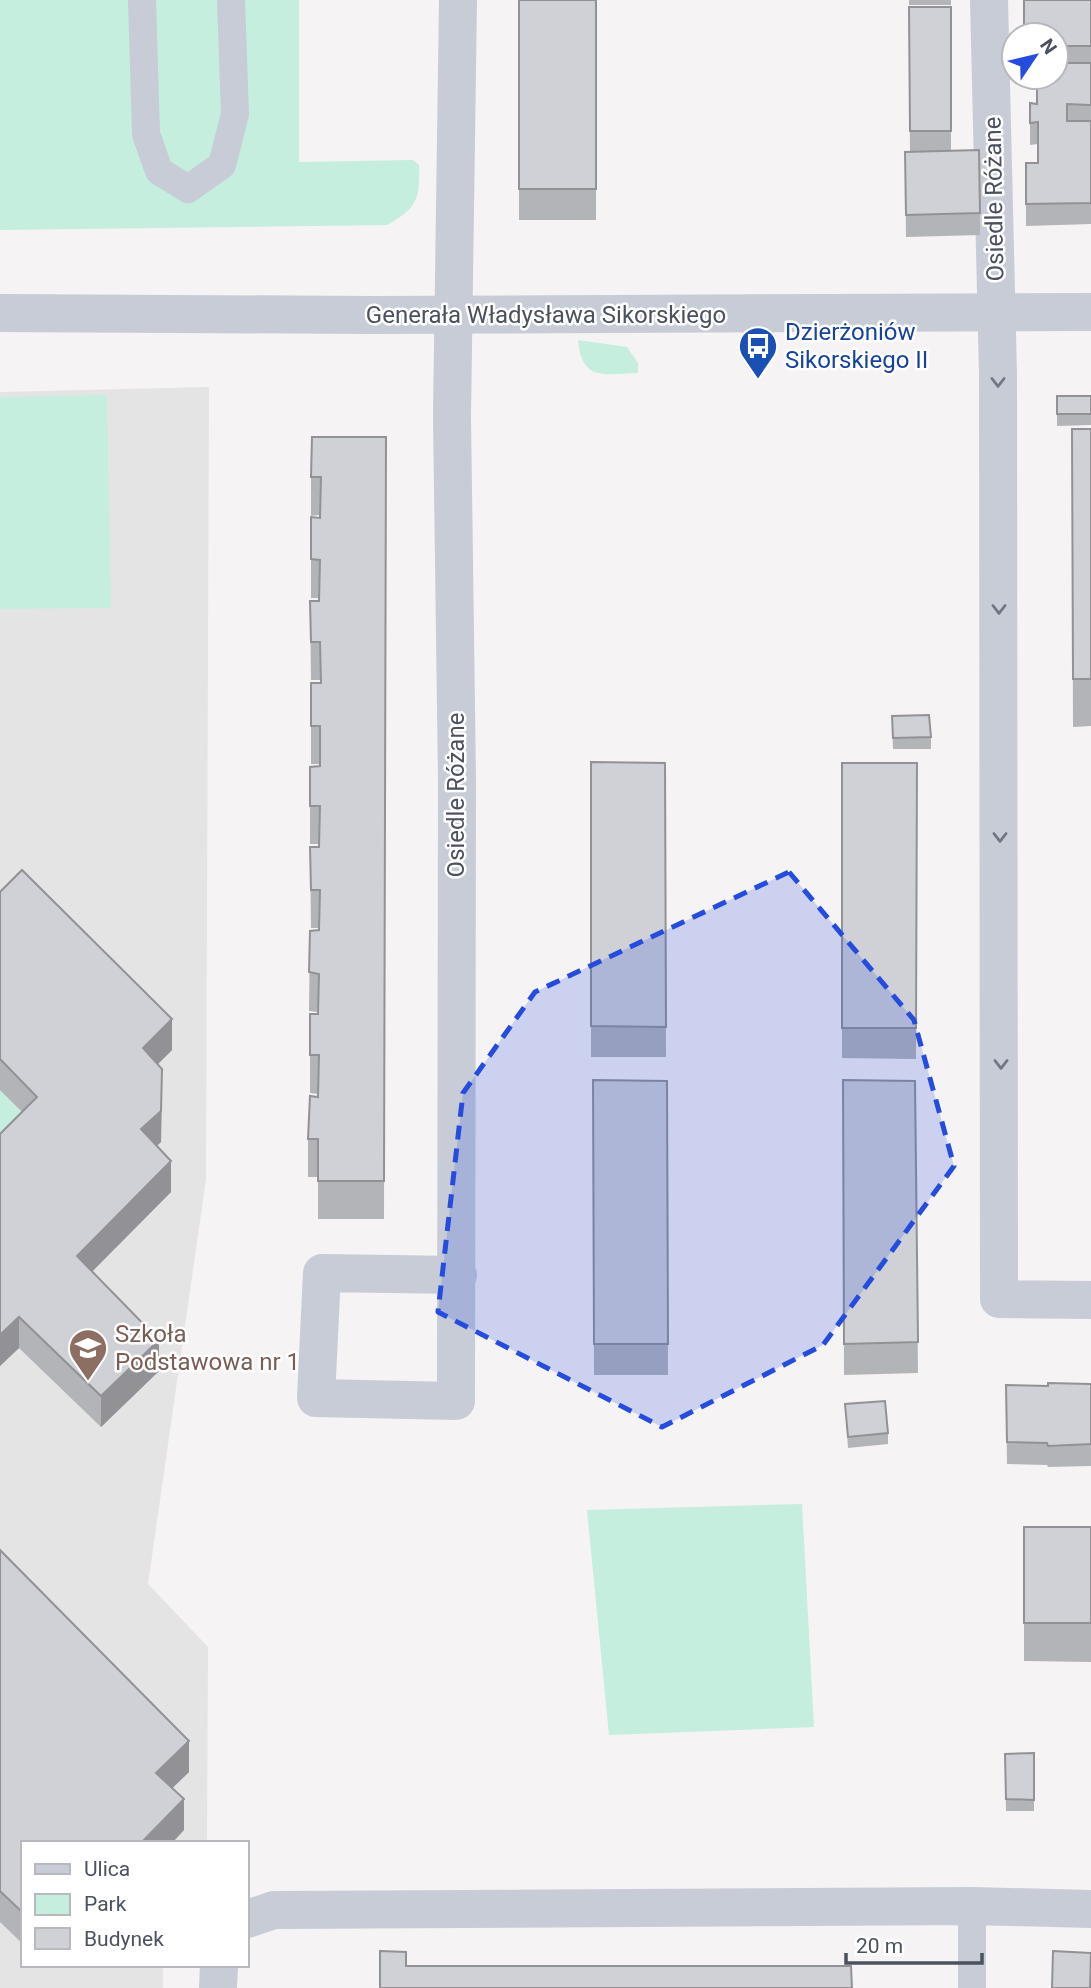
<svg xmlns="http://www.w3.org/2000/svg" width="1091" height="1988" font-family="Roboto,sans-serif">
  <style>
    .education { fill: #e5e4e4 }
    .green { fill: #c5eede }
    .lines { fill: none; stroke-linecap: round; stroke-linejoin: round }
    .lane { stroke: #c7ccd6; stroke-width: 28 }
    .street { stroke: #c7ccd6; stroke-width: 38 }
    .wall { fill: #b3b4b8 }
    .shaded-wall { fill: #929296 }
    .building { fill: #d0d1d6; stroke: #929296; stroke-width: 2 }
    .oneway { stroke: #707683 }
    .marked { fill: #254cdc; fill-opacity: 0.2; stroke: #254cdc; stroke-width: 5; stroke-dasharray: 14 9; stroke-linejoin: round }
    .labels { text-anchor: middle; stroke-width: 5; stroke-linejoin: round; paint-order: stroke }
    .street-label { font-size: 24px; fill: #4b515f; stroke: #fff }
    .transit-label { font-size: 24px; fill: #164399; stroke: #fff; text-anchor: start }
    .education-label { font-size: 24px; fill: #785e54; stroke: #fff; text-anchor: start }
  </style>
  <rect width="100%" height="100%" fill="#f5f3f3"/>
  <polygon class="education" points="209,387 206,1179 148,1584 208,1647 207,1843 23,1843 23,1965 163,1965 163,1988 0,1988 0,392"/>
  <g class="green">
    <path d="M0,0h299v162l114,-2 6,5c1,33 -1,43 -32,60l-387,5z"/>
    <path d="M578,340l49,7 11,16v10c-34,1 -56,9 -60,-33z"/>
    <polygon points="107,395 111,608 0,609 0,397"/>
    <polygon points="0,1090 37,1128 0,1165"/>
    <polygon points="802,1504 814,1727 609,1735 587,1510"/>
  </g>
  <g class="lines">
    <g class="lane">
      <polyline points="142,0 146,134 159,171 188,189 222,165 235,114 231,0"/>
      <polyline points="972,1906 972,1988"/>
    </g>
    <g class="street">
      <polyline points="458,0 452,416 457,781 456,1401 316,1398 322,1273 458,1275"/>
      <polyline points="989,0 998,375 999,1299 1091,1300"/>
      <polyline points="0,313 371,315 1091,312"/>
      <polyline points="247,1919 274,1910 972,1906 1091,1909"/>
      <polyline points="218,1988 219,1965"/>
    </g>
  </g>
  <g class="wall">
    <rect x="519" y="0" width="77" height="220"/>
    <rect x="909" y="0" width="42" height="5"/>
    <polygon points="1091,0 1091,224 1026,226 1026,163 1038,163 1038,144 1030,145 1030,103 1037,104 1037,77 1024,77 1056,77 1056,35"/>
    <polygon points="909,7 951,7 951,151 979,150 980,235 906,237 905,152 910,152"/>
    <polygon points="1057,396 1091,396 1091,425 1057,426"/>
    <polygon points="1072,429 1091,429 1091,726 1073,727"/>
    <polygon points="386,437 384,1219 318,1219 318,1177 308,1177 308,1139 318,1094 310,1093 310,1014 318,1014 318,1012 309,1011 310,931 319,930 319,928 311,928 310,847 319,847 319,844 310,844 310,767 320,766 320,764 311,764 311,683 320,683 320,680 311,680 310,601 319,601 319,598 311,598 311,517 320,518 320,515 311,516 311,477"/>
    <polygon points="892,716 931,737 931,749 893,749"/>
    <polygon points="591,762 665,763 666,1057 591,1057"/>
    <polygon points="842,763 917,763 916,1059 842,1058"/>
    <polygon points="0,892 172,1050 158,1064 162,1100 161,1142 157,1146 171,1192 92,1271 159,1371 101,1427 19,1348 0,1366 22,1112 0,1090"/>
    <polygon points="593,1080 667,1081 668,1375 594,1375"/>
    <polygon points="843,1080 915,1081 918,1373 844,1375"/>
    <polygon points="1091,1384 1091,1466 1048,1467 1047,1465 1007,1464 1006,1385 1048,1386"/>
    <polygon points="845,1404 888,1433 888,1444 848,1448"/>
    <polygon points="1024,1527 1091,1527 1091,1662 1024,1661"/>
    <polygon points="0,1550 189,1772 172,1788 184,1830 172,1843 23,1843 23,1944 0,1922"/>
    <polygon points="1034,1753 1034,1811 1006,1811 1005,1754"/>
  </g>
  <g class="shaded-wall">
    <polygon points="172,1019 172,1050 143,1079 143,1048"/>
    <polygon points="162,1069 161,1142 141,1160 141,1129"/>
    <polygon points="171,1161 171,1192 77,1287 77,1256"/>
    <polygon points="19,1317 19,1348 0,1366 0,1335"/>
    <polygon points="159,1340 159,1371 101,1427 101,1396"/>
    <polygon points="189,1741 189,1772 156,1804 156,1773"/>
    <polygon points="184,1799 184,1830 172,1843 141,1843"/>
  </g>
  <g class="building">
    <rect x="519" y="0" width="77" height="189"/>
    <polygon points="1024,0 1091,0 1091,46 1056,46 1056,35 1024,35"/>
    <polygon points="909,7 951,7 951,131 910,131"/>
    <polygon points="1056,63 1091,63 1091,105 1067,104 1067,121 1091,121 1091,203 1026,204 1026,163 1038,163 1038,122 1030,123 1030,103 1037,104 1037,77 1056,77"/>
    <polygon points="979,150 980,213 906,215 905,152"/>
    <rect x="1057" y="396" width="34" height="18"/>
    <polygon points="1072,429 1091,429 1091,679 1073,679"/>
    <polygon points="312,437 386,437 384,1181 318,1181 318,1139 308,1139 310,1096 318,1097 319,1055 310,1055 310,1014 318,1014 319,974 309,972 310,931 319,930 320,890 311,890 310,847 319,847 320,806 310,806 310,767 320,766 320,726 311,726 311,683 321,683 320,642 311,642 310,601 319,601 320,560 311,559 311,517 320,518 321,477 311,477"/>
    <polygon points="929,715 931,737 893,738 892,716"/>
    <polygon points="591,762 665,763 666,1027 591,1026"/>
    <polygon points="842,763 917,763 916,1028 842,1028"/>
    <polygon points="22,870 172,1019 143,1048 162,1069 161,1111 141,1129 171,1161 77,1256 159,1340 101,1396 19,1317 0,1335 0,1134 37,1097 0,1059 0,892"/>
    <polygon points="593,1080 667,1081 668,1344 594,1344"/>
    <polygon points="843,1080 915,1081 918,1342 844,1344"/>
    <polygon points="1048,1383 1091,1384 1091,1444 1048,1446 1047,1443 1007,1442 1006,1385 1048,1386"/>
    <polygon points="885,1401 888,1433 848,1437 845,1404"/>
    <rect x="1024" y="1527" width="67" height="96"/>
    <polygon points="0,1550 189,1741 156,1773 184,1799 141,1843 23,1843 23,1913 0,1891"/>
    <polygon points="1034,1753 1034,1800 1006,1799 1005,1754"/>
    <polygon points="380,1951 406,1952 406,1966 851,1966 852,1988 380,1988"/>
    <polygon points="1053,1951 1091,1953 1090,1988 1052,1988"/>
  </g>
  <defs><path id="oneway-chevron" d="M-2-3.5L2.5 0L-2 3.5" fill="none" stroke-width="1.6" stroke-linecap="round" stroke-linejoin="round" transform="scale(1.75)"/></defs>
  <g class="oneway">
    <use href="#oneway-chevron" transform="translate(998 382) rotate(90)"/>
    <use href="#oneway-chevron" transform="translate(999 609) rotate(90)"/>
    <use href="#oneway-chevron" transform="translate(1000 837) rotate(90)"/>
    <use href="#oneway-chevron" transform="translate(1001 1064) rotate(90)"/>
  </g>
  <path class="marked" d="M789,872l125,148 40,146 -131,179 -161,82 -224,-115 25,-219 72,-101z"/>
  <defs>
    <g id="bus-pin" transform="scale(2.0125)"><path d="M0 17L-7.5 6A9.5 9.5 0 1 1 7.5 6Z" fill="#1a4fb4" stroke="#fff"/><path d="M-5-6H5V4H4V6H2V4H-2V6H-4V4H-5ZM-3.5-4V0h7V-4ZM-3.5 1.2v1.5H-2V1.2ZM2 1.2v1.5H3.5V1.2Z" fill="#fff"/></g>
    <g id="school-pin" transform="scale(2.0125)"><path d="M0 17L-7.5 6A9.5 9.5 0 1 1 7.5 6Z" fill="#8d6e63" stroke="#fff"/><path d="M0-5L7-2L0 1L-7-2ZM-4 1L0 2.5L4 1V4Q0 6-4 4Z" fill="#fff"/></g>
  </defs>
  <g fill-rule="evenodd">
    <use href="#bus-pin" x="758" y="346"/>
    <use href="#school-pin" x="88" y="1348"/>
  </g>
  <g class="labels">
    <g class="street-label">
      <text transform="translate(994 199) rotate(-91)" y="8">Osiedle Różane</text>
      <text x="546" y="323">Generała Władysława Sikorskiego</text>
      <text transform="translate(456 795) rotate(-90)" y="8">Osiedle Różane</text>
    </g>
    <g class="transit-label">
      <text x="785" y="340">Dzierżoniów<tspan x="785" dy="28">Sikorskiego II</tspan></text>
    </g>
    <g class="education-label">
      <text x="115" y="1342">Szkoła<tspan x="115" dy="28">Podstawowa nr 1</tspan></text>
    </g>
  </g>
  <rect x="21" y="1841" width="228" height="126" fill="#ffffff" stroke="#b7b9bf" stroke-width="2"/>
  <rect x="35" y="1864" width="35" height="10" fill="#c7ccd6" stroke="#b7b9bf" stroke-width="2"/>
  <text x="84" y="1876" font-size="21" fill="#4b515f">Ulica</text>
  <rect x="35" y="1894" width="35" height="21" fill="#c5eede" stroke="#b7b9bf" stroke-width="2"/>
  <text x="84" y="1911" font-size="21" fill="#4b515f">Park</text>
  <rect x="35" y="1928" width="35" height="21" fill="#d0d1d6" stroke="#b7b9bf" stroke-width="2"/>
  <text x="84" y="1946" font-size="21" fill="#4b515f">Budynek</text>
  <g transform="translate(1035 56) rotate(55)"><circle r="33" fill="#ffffff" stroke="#b7b9bf" stroke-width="2"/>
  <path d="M0-5L12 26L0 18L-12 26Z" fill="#254cdc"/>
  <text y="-10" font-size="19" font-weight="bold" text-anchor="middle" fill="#4b515f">N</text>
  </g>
  <path d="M846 1953v10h136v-10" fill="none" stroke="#4b515f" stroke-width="3.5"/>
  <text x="856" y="1953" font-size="21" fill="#4b515f" stroke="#ffffff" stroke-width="5" paint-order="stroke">20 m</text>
</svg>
